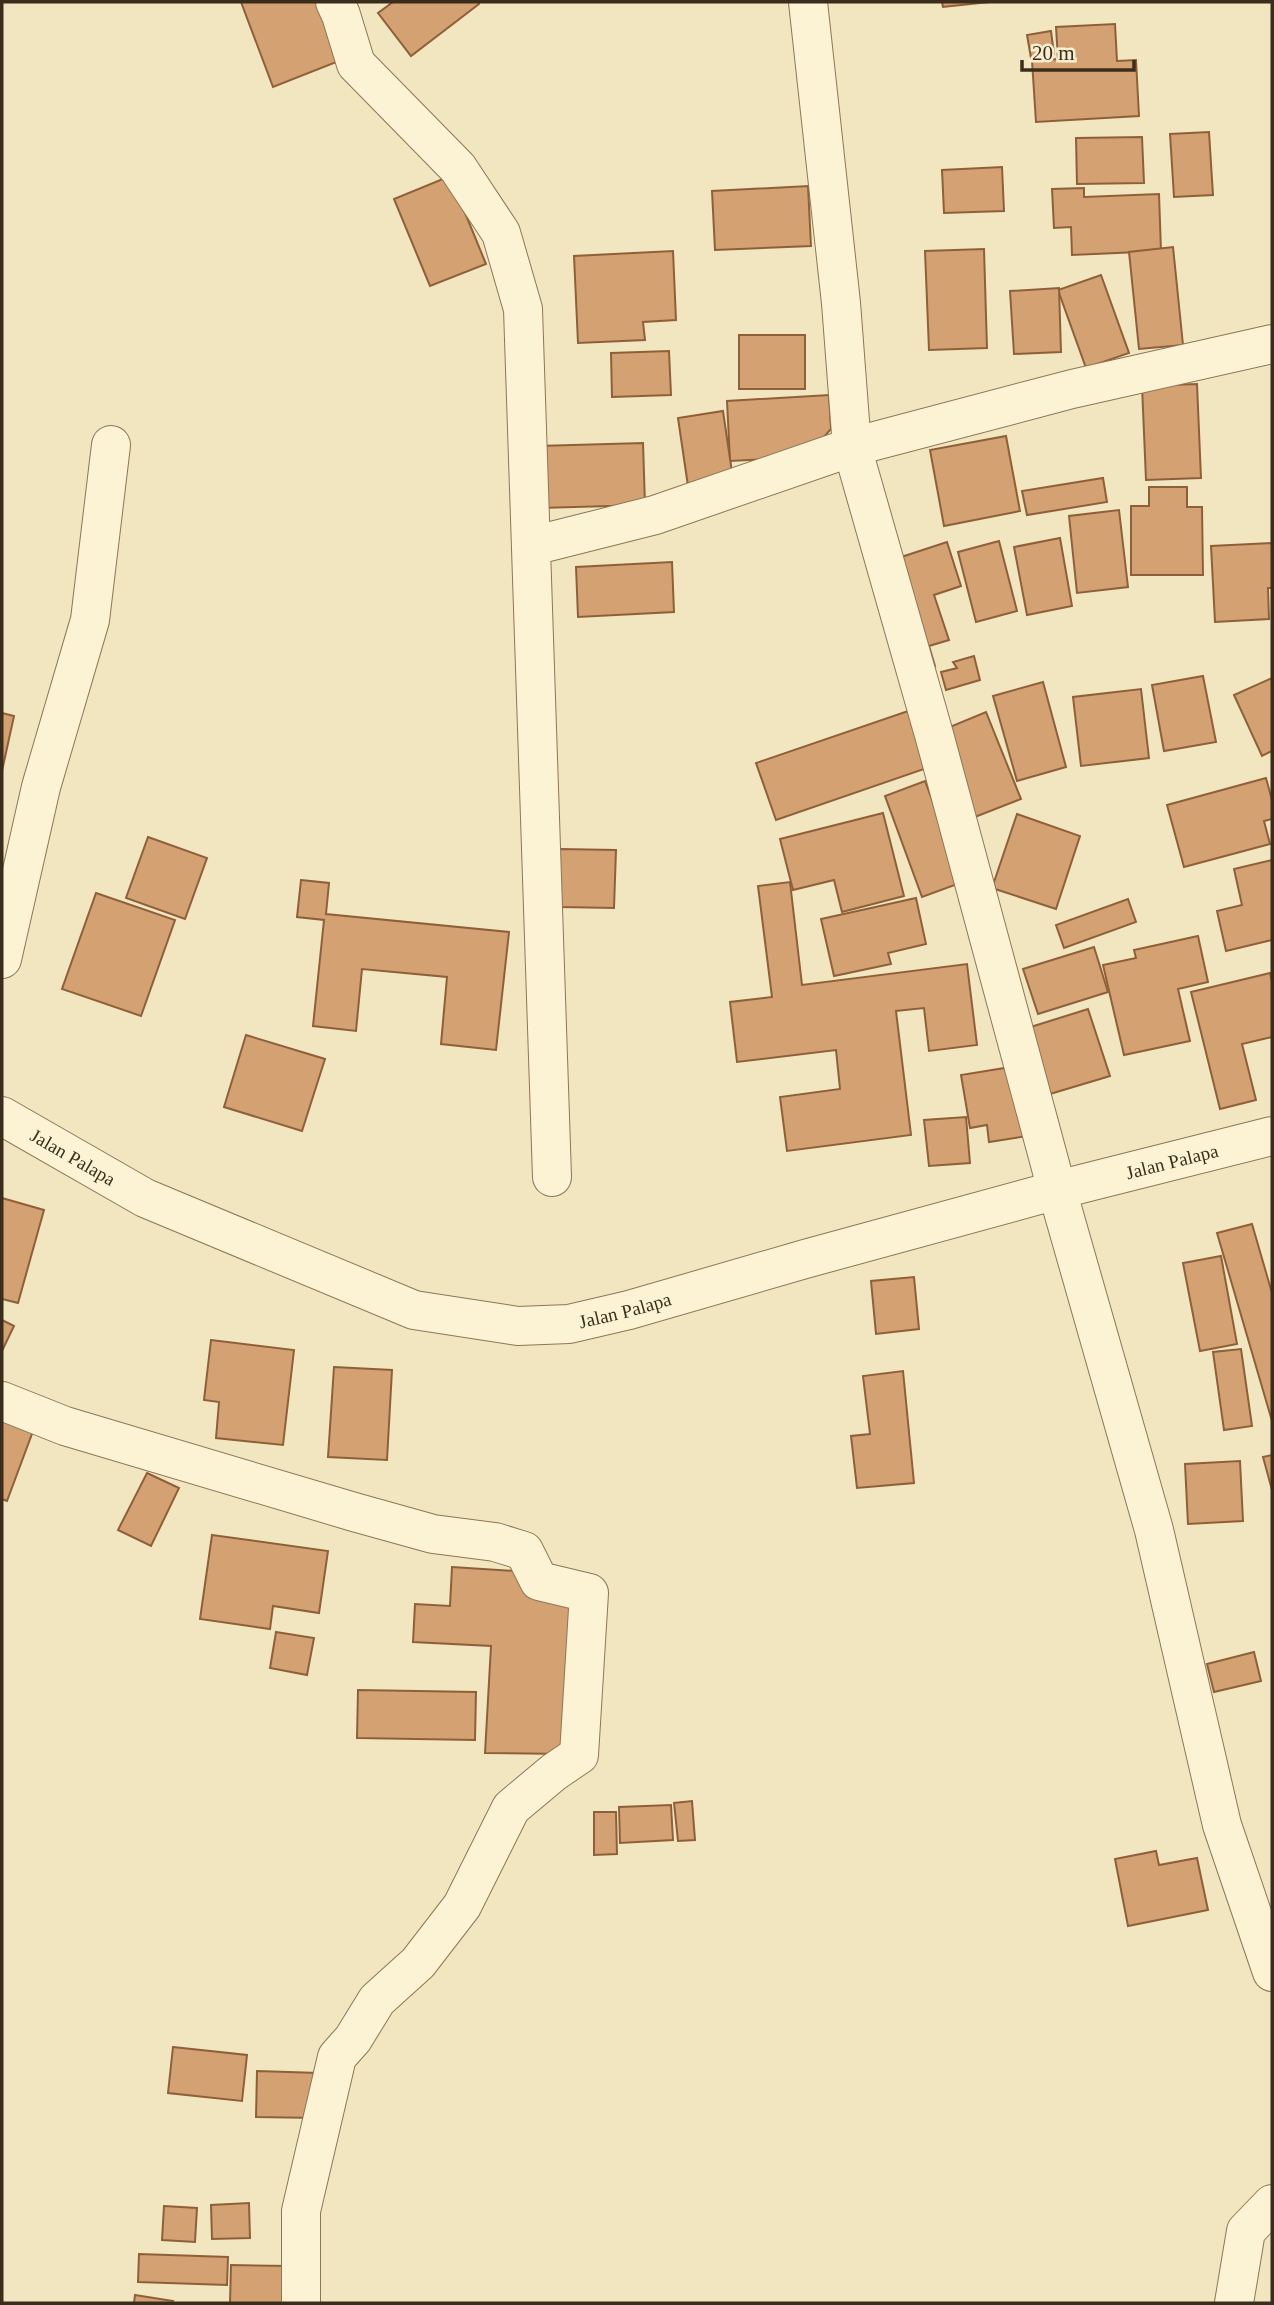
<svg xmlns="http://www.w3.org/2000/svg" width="1274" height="2305" font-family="Georgia,serif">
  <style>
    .building { fill: #d3a172; stroke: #8e603a; stroke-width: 2 }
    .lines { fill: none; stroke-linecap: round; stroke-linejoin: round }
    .minor-casing { stroke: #8d7656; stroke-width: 40 }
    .minor { stroke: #fcf2d4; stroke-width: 38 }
    .labels { text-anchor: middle; stroke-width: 5; stroke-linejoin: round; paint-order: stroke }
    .street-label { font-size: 19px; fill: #3b2d1c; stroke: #f8efd0 }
  </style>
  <rect width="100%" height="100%" fill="#f2e6c0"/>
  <g class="building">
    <polygon points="241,2 316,2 339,61 273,87"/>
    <polygon points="393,2 478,2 479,4 411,56 378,13"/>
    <polygon points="942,2 990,2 943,7"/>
    <polygon points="1115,24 1117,61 1136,60 1139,116 1036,122 1032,61 1058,59 1056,27"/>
    <polygon points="1051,31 1054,54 1031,58 1027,35"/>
    <polygon points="1209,132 1213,195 1174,197 1170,134"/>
    <polygon points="1142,137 1144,183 1077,184 1076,138"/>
    <polygon points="1002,167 1004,211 944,213 942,170"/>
    <polygon points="450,176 486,264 430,286 394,199"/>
    <polygon points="808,186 811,246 715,250 712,191"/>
    <polygon points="1084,188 1084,197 1159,194 1161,251 1072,255 1071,227 1054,228 1052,189"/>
    <polygon points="1173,247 1183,345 1139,349 1129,252"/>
    <polygon points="984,249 987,348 929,350 925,251"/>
    <polygon points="673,251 676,320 643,322 645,340 578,343 574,256"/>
    <polygon points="1101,275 1129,353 1086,368 1058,290"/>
    <polygon points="1059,288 1061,352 1014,354 1010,291"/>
    <rect x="739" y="335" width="66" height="54"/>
    <polygon points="669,351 671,395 612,397 611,353"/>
    <polygon points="1197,384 1201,478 1146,480 1142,386"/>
    <polygon points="829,395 831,429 806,457 730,461 727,401"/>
    <polygon points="723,411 733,479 688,486 678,418"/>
    <polygon points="1006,436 1020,511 944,526 930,450"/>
    <polygon points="643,443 645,505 540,508 538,446"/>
    <polygon points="1103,478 1107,502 1027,515 1022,491"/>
    <polygon points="1149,487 1187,487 1187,507 1202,507 1203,575 1131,575 1131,506 1149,506"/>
    <polygon points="1119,510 1128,587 1077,593 1069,516"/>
    <polygon points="1060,538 1072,606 1027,615 1014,547"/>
    <polygon points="999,541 1017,611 976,622 958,552"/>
    <polygon points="947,542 961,586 934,595 949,640 929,646 935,666 922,670 886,562"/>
    <polygon points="1272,543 1272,588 1268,588 1269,619 1215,622 1211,546"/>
    <polygon points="672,562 674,612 578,617 576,567"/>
    <polygon points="974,656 980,680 946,690 941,672 957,668 953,662"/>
    <polygon points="1203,676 1216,742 1164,751 1152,685"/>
    <polygon points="1272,678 1272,751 1262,756 1234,695"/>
    <polygon points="1043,682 1066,767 1017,781 993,696"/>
    <polygon points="1141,689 1149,758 1081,766 1073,697"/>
    <polygon points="911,710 930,767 776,820 756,763"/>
    <polygon points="986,712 1021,799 975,817 940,731"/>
    <polygon points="2,713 14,716 2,771"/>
    <polygon points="1266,778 1272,800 1272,819 1264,821 1270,844 1184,867 1167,805"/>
    <polygon points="925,781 963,882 922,897 885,796"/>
    <polygon points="883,813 904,896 842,912 834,880 793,890 780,839"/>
    <polygon points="1017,814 1080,836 1056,909 992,888"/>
    <polygon points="148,837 207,858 185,919 126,898"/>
    <polygon points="560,849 616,850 614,908 560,907"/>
    <polygon points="1272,860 1272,940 1226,951 1217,911 1242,905 1234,869"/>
    <polygon points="301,880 329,883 326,914 509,932 496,1050 441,1044 447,977 362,969 356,1031 313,1026 324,920 297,917"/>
    <polygon points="790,882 802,985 967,964 977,1045 929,1051 924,1008 896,1011 911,1135 787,1151 780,1097 840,1089 836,1050 737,1062 730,1002 772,997 758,886"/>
    <polygon points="96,893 175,920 141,1016 62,989"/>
    <polygon points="916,898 926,944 888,953 891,964 834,976 821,919"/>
    <polygon points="1128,899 1136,922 1064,948 1056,925"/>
    <polygon points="1198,936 1208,982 1178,989 1190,1041 1124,1055 1103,965 1136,958 1134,950"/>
    <polygon points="1094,947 1108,992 1038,1014 1023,969"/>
    <polygon points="1270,973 1272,982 1272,1037 1242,1044 1256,1100 1220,1109 1191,992"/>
    <polygon points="1088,1009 1110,1076 1040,1097 1018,1031"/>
    <polygon points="246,1035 325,1059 302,1131 224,1107"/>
    <polygon points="1017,1066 1028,1136 989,1142 987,1125 970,1128 961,1075"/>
    <polygon points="966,1117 970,1163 929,1166 924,1120"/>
    <polygon points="2,1198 44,1210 18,1303 2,1299"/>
    <polygon points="1252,1224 1272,1293 1272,1421 1217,1233"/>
    <polygon points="1221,1256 1237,1344 1200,1351 1183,1263"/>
    <polygon points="914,1277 919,1329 876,1334 871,1281"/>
    <polygon points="2,1320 14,1326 2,1351"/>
    <polygon points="211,1340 294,1350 283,1445 216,1438 219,1402 204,1400"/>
    <polygon points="1241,1349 1252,1426 1224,1430 1213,1352"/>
    <polygon points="334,1367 392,1370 387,1460 328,1457"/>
    <polygon points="903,1371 914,1483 857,1488 851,1436 870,1434 863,1376"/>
    <polygon points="2,1411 36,1423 7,1501 2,1499"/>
    <polygon points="1272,1455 1272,1490 1263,1457"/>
    <polygon points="1240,1461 1243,1521 1188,1524 1185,1464"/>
    <polygon points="147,1473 179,1488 151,1546 118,1530"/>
    <polygon points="212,1535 328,1551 319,1613 273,1606 270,1629 200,1619"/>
    <polygon points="452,1567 530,1572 529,1597 575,1600 566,1754 485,1753 491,1646 413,1642 415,1604 450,1606"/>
    <polygon points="276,1632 314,1638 307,1675 270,1668"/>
    <polygon points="1254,1652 1261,1681 1214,1692 1207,1664"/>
    <polygon points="358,1690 476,1692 475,1740 357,1738"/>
    <polygon points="692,1801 695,1840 678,1841 674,1803"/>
    <polygon points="671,1805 673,1840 620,1843 619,1807"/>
    <polygon points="594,1812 616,1812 617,1854 594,1855"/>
    <polygon points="1156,1851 1159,1865 1197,1858 1208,1910 1128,1926 1115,1859"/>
    <polygon points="173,2047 247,2055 242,2101 168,2093"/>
    <polygon points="257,2071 319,2073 317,2118 256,2117"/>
    <polygon points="249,2203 250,2238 212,2239 211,2205"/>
    <polygon points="164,2206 197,2208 195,2242 162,2240"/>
    <polygon points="139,2254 228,2257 227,2285 138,2282"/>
    <polygon points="231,2265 289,2266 288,2303 230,2303"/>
    <polygon points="135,2295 173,2301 172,2303 134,2303"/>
  </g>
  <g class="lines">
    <g class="minor-casing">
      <g id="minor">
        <polyline points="335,2 341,15 356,64 458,168 501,233 523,309 552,1177"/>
        <polyline points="808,2 841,303 852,447 935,738 1057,1190 1154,1530 1222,1825 1272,1972"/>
        <polyline points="532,546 655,515 852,447 1072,389 1272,344"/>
        <polyline points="2,959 41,787 90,620 111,445"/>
        <path id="s1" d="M2,1116l143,82 269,112 104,16 51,-2 60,-14 176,-51 252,-69 215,-54"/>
        <polyline points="2,1401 65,1426 354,1512 433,1534 495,1542 524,1551 539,1581 589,1593 579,1755 554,1772 511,1808 462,1906 418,1963 377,2000 353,2039 337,2057 301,2211 301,2303"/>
        <polyline points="1234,2303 1246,2231 1272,2204"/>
      </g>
    </g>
    <use href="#minor" class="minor"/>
  </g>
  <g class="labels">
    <g class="street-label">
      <text dy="7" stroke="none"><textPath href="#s1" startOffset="82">Jalan Palapa</textPath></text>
      <text dy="7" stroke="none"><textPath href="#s1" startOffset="1237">Jalan Palapa</textPath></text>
      <text dy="7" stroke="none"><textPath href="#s1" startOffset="670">Jalan Palapa</textPath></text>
    </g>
  </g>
  <rect width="1274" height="2305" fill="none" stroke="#3b2d1c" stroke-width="7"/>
  <path d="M1022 60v10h112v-10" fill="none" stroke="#3b2d1c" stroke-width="3.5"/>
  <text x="1032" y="60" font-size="21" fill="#3b2d1c" stroke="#f8efd0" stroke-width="5" paint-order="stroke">20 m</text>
</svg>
